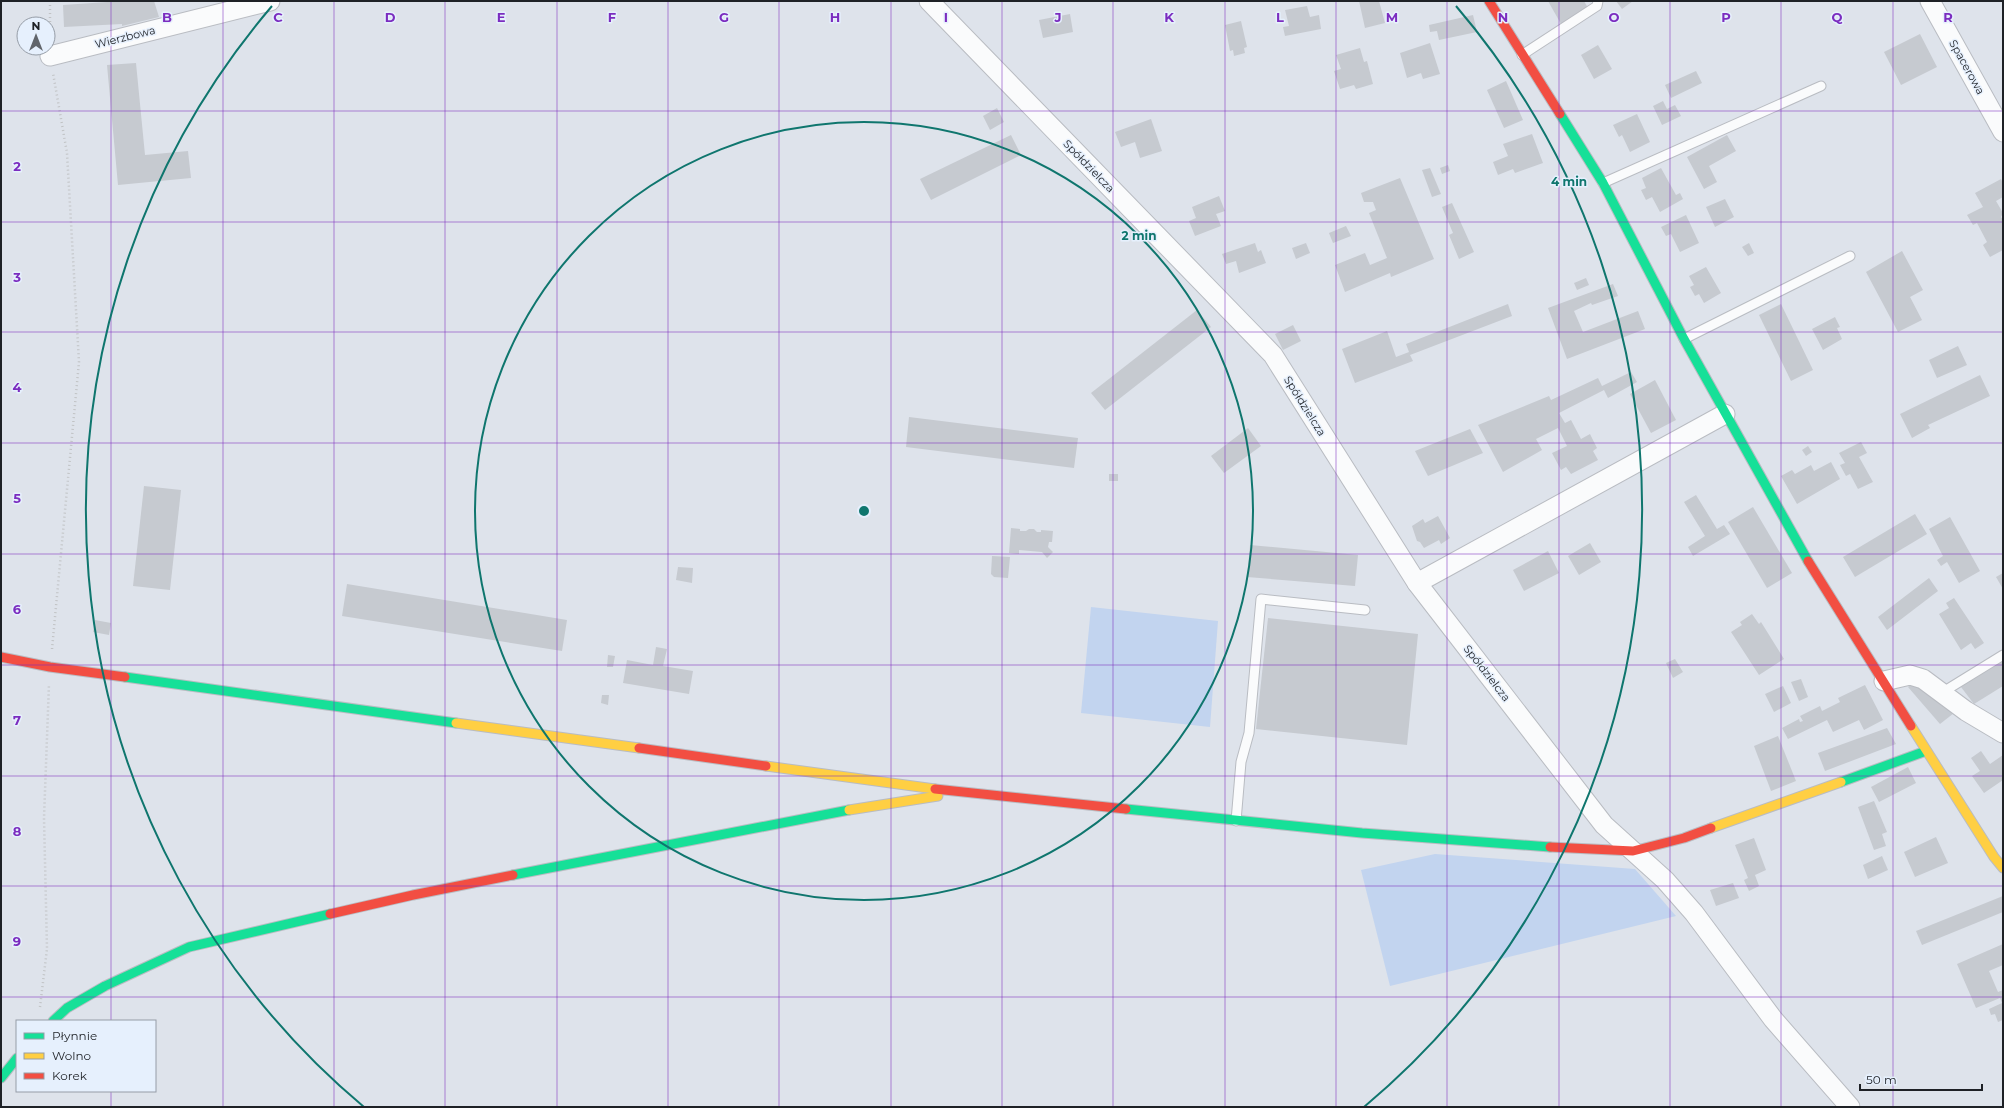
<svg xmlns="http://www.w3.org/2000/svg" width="2004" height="1108" font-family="Montserrat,sans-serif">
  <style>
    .green { fill: #c2d4ef }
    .building { fill: #c6cad0 }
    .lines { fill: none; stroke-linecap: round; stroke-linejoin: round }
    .lane-casing { stroke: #b9bcc2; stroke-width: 11 }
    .street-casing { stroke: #b9bcc2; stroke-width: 21 }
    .fast-casing { stroke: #b9bcc2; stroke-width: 11 }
    .slow-casing { stroke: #b9bcc2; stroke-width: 11 }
    .jam-casing { stroke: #b9bcc2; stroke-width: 11 }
    .path { stroke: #c1c3c5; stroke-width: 2.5; stroke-dasharray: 1 3; stroke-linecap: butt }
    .lane { stroke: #fafbfc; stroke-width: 9 }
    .street { stroke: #fafbfc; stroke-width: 19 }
    .fast { stroke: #16e098; stroke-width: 9 }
    .slow { stroke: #ffcf43; stroke-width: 9 }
    .jam { stroke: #f24e42; stroke-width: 9 }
    .grid { fill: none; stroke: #7b2cbf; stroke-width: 1; stroke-opacity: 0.55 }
    .ring { fill: none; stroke: #0f766e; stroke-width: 2 }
    .labels { text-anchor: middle; stroke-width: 3; stroke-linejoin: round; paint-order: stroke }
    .street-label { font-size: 11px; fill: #1e2126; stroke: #e6f0fd }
    .grid-label { font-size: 13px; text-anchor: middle; font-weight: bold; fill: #7b2cbf; stroke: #e6f0fd; stroke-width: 3; stroke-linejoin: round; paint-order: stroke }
    .centre { fill: #0f766e; stroke: #e6f0fd; stroke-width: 2 }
    .ring-label { font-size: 12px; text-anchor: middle; font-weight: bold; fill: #0f766e; stroke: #e6f0fd; stroke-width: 3; stroke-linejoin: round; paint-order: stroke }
  </style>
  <rect width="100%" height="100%" fill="#dee3eb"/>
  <g class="green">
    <polygon points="1091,607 1218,621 1210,727 1081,713"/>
    <polygon points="1435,854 1635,869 1676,916 1390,986 1361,870"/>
  </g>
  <g class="building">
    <polygon points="122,1 154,1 159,17 122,26 122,24 64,27 63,5"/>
    <polygon points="1359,1 1379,1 1385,23 1365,28"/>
    <polygon points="1548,1 1584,1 1588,8 1561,24"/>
    <polygon points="1616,1 1633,1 1622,9"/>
    <polygon points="1307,6 1310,17 1319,15 1321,29 1285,36 1283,27 1289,26 1285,10"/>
    <polygon points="1070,14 1073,32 1043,38 1039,20"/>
    <polygon points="1473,15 1477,32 1439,40 1437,31 1430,32 1429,25"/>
    <polygon points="1241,21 1247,47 1244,48 1245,53 1234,56 1233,50 1230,51 1225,25"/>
    <polygon points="1920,34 1937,67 1901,85 1884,52"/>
    <polygon points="1430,43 1440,74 1423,79 1421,73 1407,78 1400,53"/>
    <polygon points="1598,45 1612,69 1594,79 1581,55"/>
    <polygon points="1360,48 1364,62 1367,61 1373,84 1356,89 1354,85 1340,89 1334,71 1341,69 1336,55"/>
    <polygon points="136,63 145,155 188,151 191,178 118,185 107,65"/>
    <polygon points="1696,71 1702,83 1671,98 1665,85"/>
    <polygon points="1506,81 1523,120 1504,128 1487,90"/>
    <polygon points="1663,101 1667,109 1675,105 1681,116 1662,125 1653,106"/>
    <polygon points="997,108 1004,122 990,130 983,116"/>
    <polygon points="1637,114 1650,142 1630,152 1622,135 1619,137 1613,125"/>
    <polygon points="1151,119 1162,151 1140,158 1135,142 1121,147 1115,132"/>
    <polygon points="1532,134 1543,163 1515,173 1513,169 1498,175 1493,162 1508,156 1503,144"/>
    <polygon points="1011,135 1021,155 931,200 920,179"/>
    <polygon points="1727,135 1736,151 1709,166 1717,182 1704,189 1687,157"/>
    <polygon points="1448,165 1450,171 1442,174 1440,168"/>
    <polygon points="1430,168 1441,194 1432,197 1422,170"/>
    <polygon points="1661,168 1676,195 1680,193 1683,199 1660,212 1652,197 1646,200 1641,190 1646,188 1642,178"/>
    <polygon points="1400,178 1434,259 1391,277 1390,273 1345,292 1335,265 1365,253 1370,265 1387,258 1369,213 1376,210 1373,202 1364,202 1361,193"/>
    <polygon points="2001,179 2003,183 2003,197 1996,201 2003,213 2001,217 2003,220 2003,250 1990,257 1983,245 1987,242 1977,223 1973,225 1967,215 1983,207 1975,193"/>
    <polygon points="1219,196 1225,211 1216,214 1221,226 1195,236 1189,221 1196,218 1192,207"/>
    <polygon points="1725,199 1734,217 1715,227 1706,207"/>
    <polygon points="1452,203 1474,252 1459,259 1449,235 1453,233 1442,207"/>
    <polygon points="1686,215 1699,243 1680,252 1671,234 1666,236 1661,227"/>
    <polygon points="1346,226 1351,236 1333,243 1329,233"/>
    <polygon points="1255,243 1258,252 1261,250 1266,263 1239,273 1236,261 1226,264 1222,254"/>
    <polygon points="1306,243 1310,253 1296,259 1292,248"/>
    <polygon points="1749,243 1754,253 1748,256 1742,247"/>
    <polygon points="1902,251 1923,290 1910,297 1922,320 1898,332 1866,272"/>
    <polygon points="1706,267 1721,293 1704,303 1699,294 1695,296 1690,287 1694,285 1689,276"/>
    <polygon points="1586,278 1589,285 1577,290 1574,283"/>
    <polygon points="1613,284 1618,296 1592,305 1591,303 1574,311 1583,332 1638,311 1645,329 1567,359 1548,308"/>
    <polygon points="1508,304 1512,316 1410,355 1413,361 1355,383 1342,349 1387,331 1396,357 1409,352 1406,344"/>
    <polygon points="1781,304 1813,370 1791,381 1759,315"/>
    <polygon points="1197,310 1211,327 1105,410 1091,393"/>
    <polygon points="1835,317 1840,327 1837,328 1842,339 1823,350 1812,329"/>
    <polygon points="1293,325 1301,341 1283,350 1275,334"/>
    <polygon points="1958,346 1967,365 1937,378 1929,360"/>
    <polygon points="1631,372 1637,382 1608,398 1604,390 1559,413 1565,423 1571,420 1581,439 1590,434 1597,448 1593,451 1598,460 1571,474 1566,467 1561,470 1552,453 1567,446 1558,428 1536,439 1542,450 1503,472 1478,425 1549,396 1551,400 1598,378 1602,386"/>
    <polygon points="1980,375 1990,396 1928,425 1930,428 1912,438 1900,414"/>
    <polygon points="1655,380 1676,420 1651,433 1630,394"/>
    <polygon points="909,417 1078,438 1074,468 906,447"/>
    <polygon points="1248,428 1261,446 1224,473 1211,456"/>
    <polygon points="1470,429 1483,453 1428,476 1415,451"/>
    <polygon points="1861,442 1867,453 1859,457 1873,482 1858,489 1850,474 1846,476 1840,465 1845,463 1839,453"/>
    <polygon points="1808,446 1812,452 1806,456 1802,450"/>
    <polygon points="1831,462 1840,479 1797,504 1781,476 1792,470 1795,474 1811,465 1814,471"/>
    <rect x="1109" y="474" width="9" height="7"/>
    <polygon points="144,486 181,490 170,590 133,586"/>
    <polygon points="1696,495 1717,529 1724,525 1730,534 1693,556 1688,547 1705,536 1684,502"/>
    <polygon points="1753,507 1792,573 1767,588 1728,522"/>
    <polygon points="1915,514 1927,534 1855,577 1843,557"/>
    <polygon points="1438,516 1450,538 1441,544 1439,540 1424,548 1420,542 1417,541 1412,526 1423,519 1425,523"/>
    <polygon points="1950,517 1980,571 1959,583 1947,562 1941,566 1937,560 1943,556 1929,529"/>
    <polygon points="1011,528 1020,529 1020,531 1026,531 1029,529 1034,529 1037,532 1041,532 1041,530 1053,531 1052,542 1049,542 1048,547 1053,552 1047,558 1042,552 1019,550 1019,554 1009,553"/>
    <polygon points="1590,543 1601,562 1579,575 1568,556"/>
    <polygon points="1250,545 1358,555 1355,586 1247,577"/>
    <polygon points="1548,551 1559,573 1524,591 1513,570"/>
    <polygon points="992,556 1010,557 1008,578 994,577 991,574"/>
    <polygon points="678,567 693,568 692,583 676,580"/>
    <polygon points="2003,573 2003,589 1996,577"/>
    <polygon points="1929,578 1938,591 1887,630 1878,617"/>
    <polygon points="347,584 567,620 562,651 342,616"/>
    <polygon points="1954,598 1984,643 1975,649 1971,643 1961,650 1939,614 1949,608 1946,603"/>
    <polygon points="1752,614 1759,624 1761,622 1784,659 1759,675 1731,632 1742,625 1740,622"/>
    <polygon points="1268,618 1418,634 1407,745 1256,729"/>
    <polygon points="95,620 111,623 109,635 93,632"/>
    <polygon points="656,647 667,649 663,666 693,671 689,694 623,683 627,660 653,665"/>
    <polygon points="608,655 615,656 613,667 607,667"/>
    <polygon points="1675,659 1683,672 1673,678 1666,663"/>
    <polygon points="2003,660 2003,686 1974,704 1961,687"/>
    <polygon points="1918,678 1954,713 1940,724 1908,687"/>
    <polygon points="1801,679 1808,697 1799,701 1791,682"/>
    <polygon points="1865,685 1883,720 1864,730 1859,720 1833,732 1827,720 1788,739 1782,728 1799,719 1800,722 1803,721 1800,716 1820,706 1822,711 1840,702 1838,698"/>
    <polygon points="1783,686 1791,703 1774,712 1765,694"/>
    <polygon points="602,695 609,695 608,705 601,703"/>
    <polygon points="1887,728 1896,744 1825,771 1818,753"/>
    <polygon points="1778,736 1796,781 1771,791 1754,746"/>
    <polygon points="1981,751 1990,764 2003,755 2003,780 1984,793 1972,776 1980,771 1971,758"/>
    <polygon points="1908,767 1916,783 1879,802 1871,787"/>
    <polygon points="1874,801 1887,832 1882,834 1886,846 1874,850 1858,807"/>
    <polygon points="1936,837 1948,863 1915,877 1904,852"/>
    <polygon points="1754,838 1766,870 1755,875 1759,886 1749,891 1744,880 1748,878 1735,845"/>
    <polygon points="1882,856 1888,870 1868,879 1863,865"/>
    <polygon points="1733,883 1739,898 1716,906 1710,890"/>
    <polygon points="2003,896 2003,912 1922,945 1916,931"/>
    <polygon points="2003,944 2003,965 1989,971 1998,992 2003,990 2003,1020 1998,1022 1995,1014 1991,1015 1989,1009 2002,1003 2000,998 1976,1008 1957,964"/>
  </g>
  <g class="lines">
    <g class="lane-casing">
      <g id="lane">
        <polyline points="1522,55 1597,6 1598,1"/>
        <polyline points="1603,183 1821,86"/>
        <polyline points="1684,339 1850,256"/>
        <polyline points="1943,692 2003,655"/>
        <polyline points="1236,821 1241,762 1249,733 1261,599 1365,610"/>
      </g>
    </g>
    <g class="street-casing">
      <g id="street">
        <polyline points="929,1 1273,355 1417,583 1604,825 1665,880 1694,913 1773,1019 1850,1107"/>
        <polyline points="1930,1 2003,132"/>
        <polyline points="50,56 270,1"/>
        <polyline points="1417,583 1725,414"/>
        <polyline points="1884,681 1910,675 1923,679 1966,711 2003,733"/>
      </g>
    </g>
    <g class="fast-casing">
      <g id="fast">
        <polyline points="1560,114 1603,183 1684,339 1808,561"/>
        <polyline points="125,677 456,723"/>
        <polyline points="1841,782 1926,751"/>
        <polyline points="1126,809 1362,833 1550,847"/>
        <polyline points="513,875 849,810"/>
        <polyline points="53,1021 67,1008 105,986 189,947 330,914"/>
        <polyline points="1,1078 17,1058"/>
      </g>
    </g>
    <g class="slow-casing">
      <g id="slow">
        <polyline points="456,723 639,748"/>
        <polyline points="1911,726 1994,857 2003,868"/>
        <polyline points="766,766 935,789"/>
        <polyline points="849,810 938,796"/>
        <polyline points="1711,828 1841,782"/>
      </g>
    </g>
    <g class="jam-casing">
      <g id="jam">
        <polyline points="1489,1 1560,114"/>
        <polyline points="1808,561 1911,726"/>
        <polyline points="1,657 50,667 125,677"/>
        <polyline points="639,748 766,766"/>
        <polyline points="935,789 1126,809"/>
        <polyline points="1550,847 1633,851 1684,838 1711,828"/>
        <polyline points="330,914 413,895 513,875"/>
      </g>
    </g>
    <g class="path">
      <polyline points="50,1 50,38"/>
      <polyline points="52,649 79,362 67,153 53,73"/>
      <polyline points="40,1007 47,949 44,818 49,684"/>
    </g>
    <use href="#lane" class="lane"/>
    <use href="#street" class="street"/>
    <use href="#fast" class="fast"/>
    <use href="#slow" class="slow"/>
    <use href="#jam" class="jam"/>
  </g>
  <path class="grid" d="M111,1v1020M223,1v1106M334,1v1106M445,1v1106M557,1v1106M668,1v1106M779,1v1106M891,1v1106M1002,1v1106M1113,1v1106M1225,1v1106M1336,1v1106M1447,1v1106M1559,1v1106M1670,1v1106M1781,1v1106M1893,1v1106M1,111h2002M1,222h2002M1,332h2002M1,443h2002M1,554h2002M1,665h2002M1,776h2002M1,886h2002M1,997h2002M111,1091v16"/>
  <g class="ring">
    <circle cx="864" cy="511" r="389"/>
    <path d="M364 1107A778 778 0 0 1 272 6M1456 6A778 778 0 0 1 1364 1107"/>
  </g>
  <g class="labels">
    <g class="street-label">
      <text transform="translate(125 37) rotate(-14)" y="4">Wierzbowa</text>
      <text transform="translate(1967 67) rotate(61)" y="4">Spacerowa</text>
      <text transform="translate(1089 166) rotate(46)" y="4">Spółdzielcza</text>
      <text transform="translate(1305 406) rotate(58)" y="4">Spółdzielcza</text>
      <text transform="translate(1487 673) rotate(52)" y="4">Spółdzielcza</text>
    </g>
  </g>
  <g class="grid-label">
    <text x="167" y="22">B</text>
    <text x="278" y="22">C</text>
    <text x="390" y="22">D</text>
    <text x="501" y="22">E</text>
    <text x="612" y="22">F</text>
    <text x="724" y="22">G</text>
    <text x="835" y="22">H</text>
    <text x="946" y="22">I</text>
    <text x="1058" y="22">J</text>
    <text x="1169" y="22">K</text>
    <text x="1280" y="22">L</text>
    <text x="1392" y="22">M</text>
    <text x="1503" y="22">N</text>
    <text x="1614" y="22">O</text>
    <text x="1726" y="22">P</text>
    <text x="1837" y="22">Q</text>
    <text x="1948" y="22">R</text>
    <text x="17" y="171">2</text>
    <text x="17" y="282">3</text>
    <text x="17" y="392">4</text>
    <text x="17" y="503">5</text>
    <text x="17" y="614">6</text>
    <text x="17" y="725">7</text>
    <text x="17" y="836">8</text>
    <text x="17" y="946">9</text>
  </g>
  <circle cx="864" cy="511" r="6" class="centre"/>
  <g class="ring-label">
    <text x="1569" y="186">4 min</text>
    <text x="1139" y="240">2 min</text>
  </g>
  <rect width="2004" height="1108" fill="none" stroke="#1e2126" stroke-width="4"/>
  <rect x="16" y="1020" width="140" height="72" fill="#e6f0fd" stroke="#969da7"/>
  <rect x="24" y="1033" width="20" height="6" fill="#16e098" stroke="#969da7"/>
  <text x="52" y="1040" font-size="12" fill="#1e2126">Płynnie</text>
  <rect x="24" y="1053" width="20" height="6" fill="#ffcf43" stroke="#969da7"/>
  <text x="52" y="1060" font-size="12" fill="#1e2126">Wolno</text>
  <rect x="24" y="1073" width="20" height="6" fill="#f24e42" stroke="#969da7"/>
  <text x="52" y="1080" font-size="12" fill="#1e2126">Korek</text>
  <g transform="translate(36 36)"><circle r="19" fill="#e6f0fd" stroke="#969da7"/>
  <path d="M0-3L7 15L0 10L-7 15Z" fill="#61656b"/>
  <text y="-6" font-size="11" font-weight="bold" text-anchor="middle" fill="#1e2126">N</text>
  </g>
  <path d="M1860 1084v6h122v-6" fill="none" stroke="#1e2126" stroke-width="2"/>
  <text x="1866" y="1084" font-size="12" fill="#1e2126" stroke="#e6f0fd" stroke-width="3" paint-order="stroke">50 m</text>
</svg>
